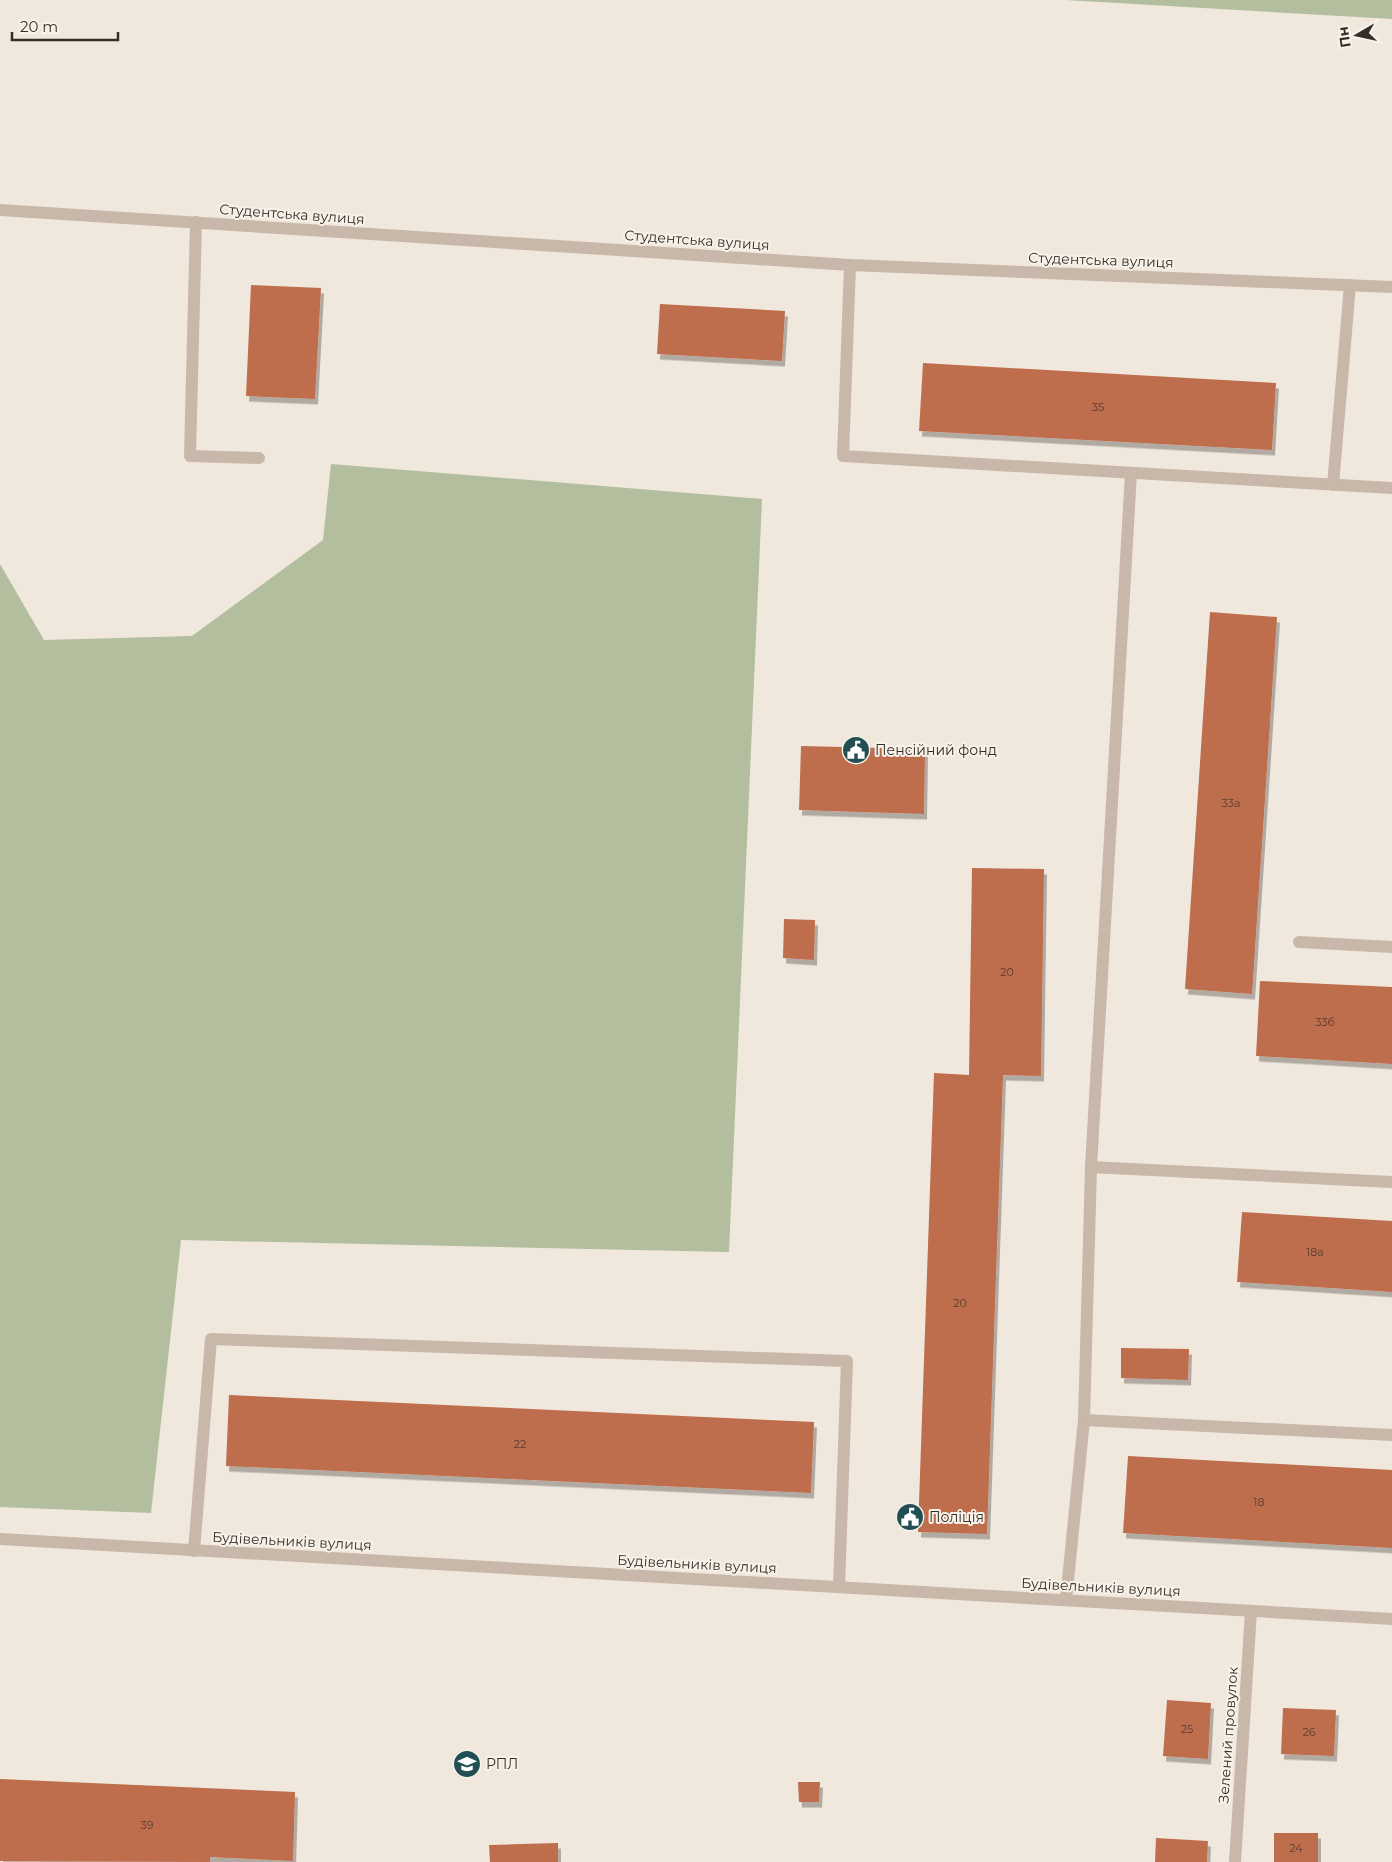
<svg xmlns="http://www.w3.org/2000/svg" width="1392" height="1862" font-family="Montserrat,sans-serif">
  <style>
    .green { fill: #b2be9e }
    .building { fill: #be6d4d; filter: url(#shadow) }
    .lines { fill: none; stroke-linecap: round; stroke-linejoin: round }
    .service { stroke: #c8b8a9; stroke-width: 12 }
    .minor { stroke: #c8b8a9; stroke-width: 12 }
    .tertiary { stroke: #c8b8a9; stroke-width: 12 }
    .labels { text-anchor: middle; stroke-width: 4; stroke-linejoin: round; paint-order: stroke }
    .number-label { font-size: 11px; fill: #573d32 }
    .street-label { font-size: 14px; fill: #352d29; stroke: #f8f2e9 }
    .poi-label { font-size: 14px; fill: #352d29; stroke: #f8f2e9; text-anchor: start }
  </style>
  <defs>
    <filter id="shadow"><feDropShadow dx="3" dy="5.5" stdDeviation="0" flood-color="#0004"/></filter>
  </defs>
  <rect width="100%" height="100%" fill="#f0e8dd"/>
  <g class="green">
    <polygon points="1065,0 1392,0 1392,19"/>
    <polygon points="331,464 762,499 729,1252 181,1240 151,1513 0,1507 0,564 44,640 192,636 323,540"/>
  </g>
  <g class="building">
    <polygon points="251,285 321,288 315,399 246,396"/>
    <polygon points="660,304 785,311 782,361 657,354"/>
    <polygon points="923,363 1276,383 1272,450 919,431"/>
    <polygon points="1210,612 1277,617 1252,994 1185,989"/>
    <polygon points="801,746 925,749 924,814 799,810"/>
    <polygon points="972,868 1044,869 1041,1076 1003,1075 987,1534 918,1532 934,1073 969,1075"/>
    <polygon points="784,919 815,920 814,960 783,958"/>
    <polygon points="1260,981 1392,987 1392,1064 1256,1056"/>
    <polygon points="1242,1212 1392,1221 1392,1292 1237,1282"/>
    <polygon points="1121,1348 1189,1349 1188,1380 1121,1378"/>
    <polygon points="229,1395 814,1422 811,1493 226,1466"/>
    <polygon points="1128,1456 1392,1470 1392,1548 1123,1533"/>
    <polygon points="1167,1700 1211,1703 1208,1759 1163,1756"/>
    <polygon points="1283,1708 1336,1710 1334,1756 1281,1754"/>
    <polygon points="0,1779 295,1792 293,1861 210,1857 210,1862 0,1861"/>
    <polygon points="798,1782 820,1782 819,1802 799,1802"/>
    <rect x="1274" y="1833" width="44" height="29"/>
    <polygon points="1156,1838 1208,1841 1207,1862 1155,1862"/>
    <polygon points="558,1843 558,1862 490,1862 489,1845"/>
  </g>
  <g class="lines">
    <g class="service">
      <polyline points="196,222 190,456 259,458"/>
      <polyline points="850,265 843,456 1392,488"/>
      <polyline points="1333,485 1350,285"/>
      <polyline points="1299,942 1392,947"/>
      <polyline points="1091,1167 1392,1182"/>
      <polyline points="1084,1420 1392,1435"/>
      <polyline points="194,1551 211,1339 847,1361 839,1587"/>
      <polyline points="1066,1600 1084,1420 1091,1167 1131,473"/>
    </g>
    <g class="minor">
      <polyline points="0,210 850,265 1392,287"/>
      <polyline points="1235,1862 1251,1611"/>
    </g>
    <polyline class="tertiary" points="0,1539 1392,1619"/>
  </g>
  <defs>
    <g id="civic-disc" transform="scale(1.4375)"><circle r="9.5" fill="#214f54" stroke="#f8f2e9"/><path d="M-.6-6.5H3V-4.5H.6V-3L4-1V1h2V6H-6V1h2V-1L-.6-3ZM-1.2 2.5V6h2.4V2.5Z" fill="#fff"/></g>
    <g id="university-disc" transform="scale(1.4375)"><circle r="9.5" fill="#214f54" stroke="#f8f2e9"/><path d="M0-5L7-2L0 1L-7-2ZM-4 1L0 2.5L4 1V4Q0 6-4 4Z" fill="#fff"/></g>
  </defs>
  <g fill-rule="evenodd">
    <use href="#civic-disc" x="856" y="750"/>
    <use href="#civic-disc" x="910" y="1517"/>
    <use href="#university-disc" x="467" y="1764"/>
  </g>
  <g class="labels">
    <g class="number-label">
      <text x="1098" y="411">35</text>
      <text x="1231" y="807">33а</text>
      <text x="1007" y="976">20</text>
      <text x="1325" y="1026">33б</text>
      <text x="1315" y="1256">18а</text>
      <text x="960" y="1307">20</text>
      <text x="520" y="1448">22</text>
      <text x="1259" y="1506">18</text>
      <text x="1187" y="1733">25</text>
      <text x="1309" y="1736">26</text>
      <text x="147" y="1829">39</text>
      <text x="1296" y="1852">24</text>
    </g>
    <g class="street-label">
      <text transform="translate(292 214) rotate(4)" y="5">Студентська вулиця</text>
      <text transform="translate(697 240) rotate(4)" y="5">Студентська вулиця</text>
      <text transform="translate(1101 260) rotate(2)" y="5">Студентська вулиця</text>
      <text transform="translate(292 1541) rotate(3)" y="5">Будівельників вулиця</text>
      <text transform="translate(697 1564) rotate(3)" y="5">Будівельників вулиця</text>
      <text transform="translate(1101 1587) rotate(3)" y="5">Будівельників вулиця</text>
      <text transform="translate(1228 1735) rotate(-86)" y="5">Зелений провулок</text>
    </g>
    <g class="poi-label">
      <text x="875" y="755">Пенсійний фонд</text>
      <text x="929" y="1522">Поліція</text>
      <text x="486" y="1769">РПЛ</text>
    </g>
  </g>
  <g transform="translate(1357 35) rotate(261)" stroke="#f8f2e9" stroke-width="4" paint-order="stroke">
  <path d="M0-4L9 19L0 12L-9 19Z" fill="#352d29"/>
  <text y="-8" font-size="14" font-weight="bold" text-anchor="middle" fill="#352d29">Пн</text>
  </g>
  <path d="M12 32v8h106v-8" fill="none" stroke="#352d29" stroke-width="2.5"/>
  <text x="20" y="32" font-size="15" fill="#352d29" stroke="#f8f2e9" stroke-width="4" paint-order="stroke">20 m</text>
</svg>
